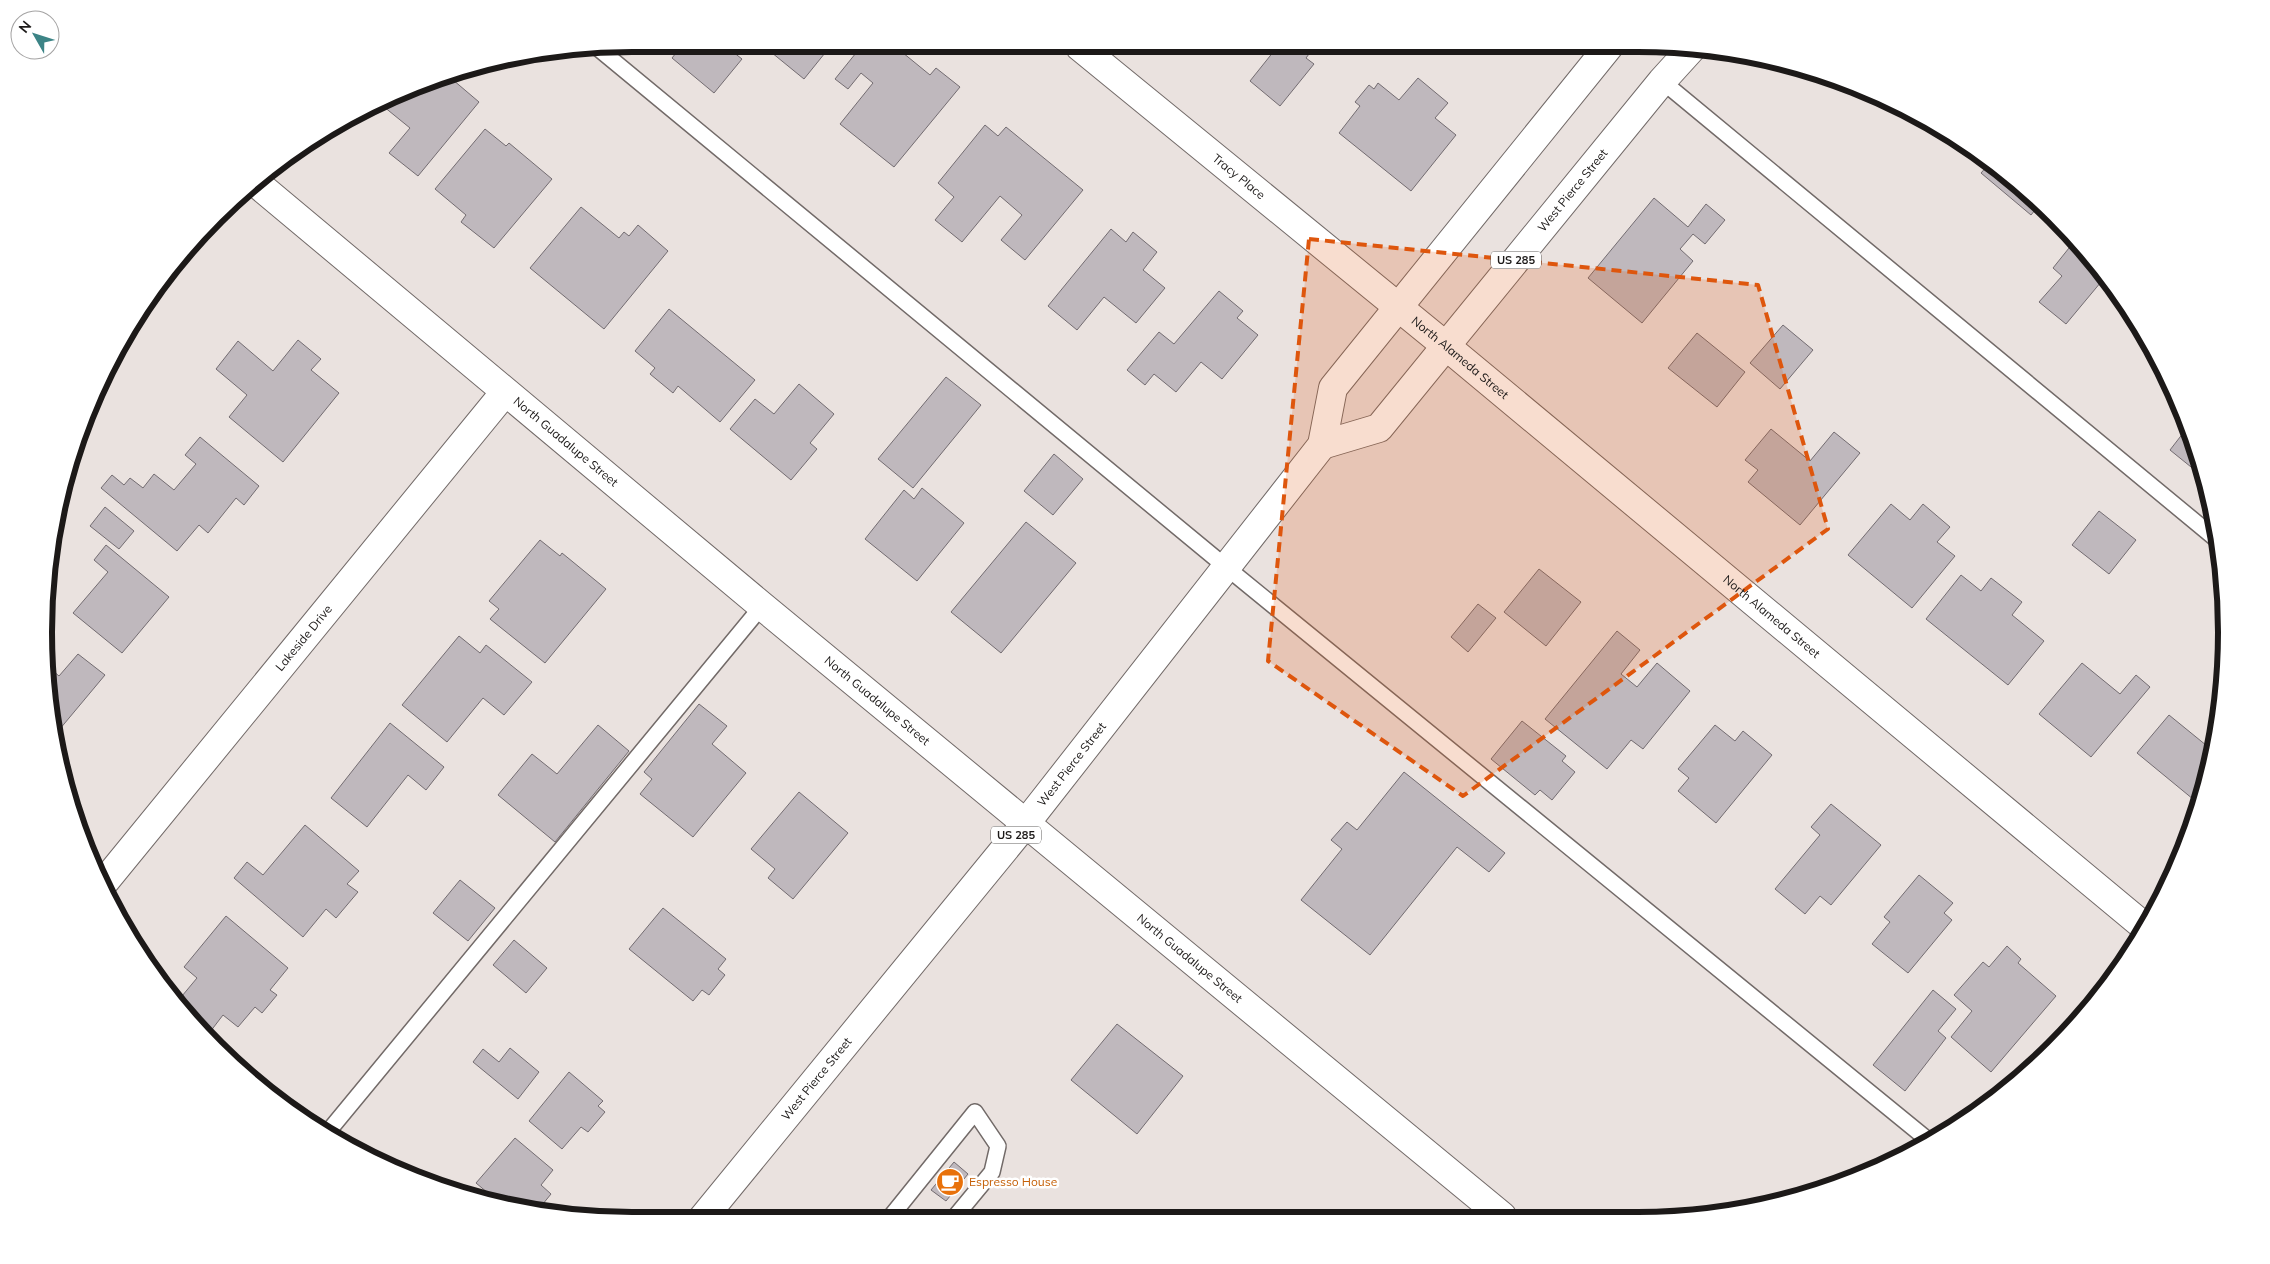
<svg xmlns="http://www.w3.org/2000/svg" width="2270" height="1264" font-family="Mulish,sans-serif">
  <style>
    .building { fill: #bfb8bd; stroke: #736c71 }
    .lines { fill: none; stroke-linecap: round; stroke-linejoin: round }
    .lane-casing { stroke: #726a68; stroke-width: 18 }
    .street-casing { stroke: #726a68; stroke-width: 30 }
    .highway-casing { stroke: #726a68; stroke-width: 30 }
    .lane { stroke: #fff; stroke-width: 15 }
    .street { stroke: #fff; stroke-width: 28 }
    .highway { stroke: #fff; stroke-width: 28 }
    .marked { fill: #de560d; fill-opacity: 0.2; stroke: #de560d; stroke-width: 4; stroke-dasharray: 10 6; stroke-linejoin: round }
    .labels { text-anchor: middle; stroke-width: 5; stroke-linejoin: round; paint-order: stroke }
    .shield { fill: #fff; stroke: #605e5d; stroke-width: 1 }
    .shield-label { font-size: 11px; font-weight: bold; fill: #1c1918 }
    .street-label { font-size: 12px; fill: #1c1918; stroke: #fff }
    .food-label { font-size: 12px; fill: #c56008; stroke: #fff; text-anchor: start }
    .rim { fill: none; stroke: #1c1918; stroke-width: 6 }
  </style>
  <rect width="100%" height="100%" fill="#eae2df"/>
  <g class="building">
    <polygon points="1315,46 1306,58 1314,64 1280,106 1250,81 1278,46"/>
    <polygon points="680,48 728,48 742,59 714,93 672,58"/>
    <polygon points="766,48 829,48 804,79"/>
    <polygon points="860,48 897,48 930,75 936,68 960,87 894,167 840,124 873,83 861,73 848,89 835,79"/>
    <polygon points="446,74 479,102 418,176 389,153 410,128 378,102"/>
    <polygon points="1418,78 1448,103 1435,118 1456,135 1411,191 1339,133 1360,106 1355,102 1369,85 1374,89 1378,83 1399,100"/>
    <polygon points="985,125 998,136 1006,127 1083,190 1025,260 1001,240 1022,215 1000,196 962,242 935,220 954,197 938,183"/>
    <polygon points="485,129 506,146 509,143 552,179 494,248 461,222 466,215 435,189"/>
    <polygon points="1989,164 2026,190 2040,204 2031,215 1981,173"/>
    <polygon points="1654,198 1688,227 1706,204 1725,220 1705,244 1693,234 1680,249 1693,261 1642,323 1588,278"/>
    <polygon points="581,207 619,238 624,232 629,236 638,225 668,251 604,329 530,268"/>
    <polygon points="1111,229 1126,242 1133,232 1157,252 1143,270 1165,288 1136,323 1104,297 1077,330 1048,306"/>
    <polygon points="2073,243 2106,276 2066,324 2039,302 2062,276 2053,268"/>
    <polygon points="1219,291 1243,311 1237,318 1258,335 1222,379 1201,362 1176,392 1154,374 1145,385 1127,370 1159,332 1174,344"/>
    <polygon points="669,309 755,380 720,422 678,386 673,393 650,374 655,368 635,351"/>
    <polygon points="1783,325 1813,350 1780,389 1750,363"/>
    <polygon points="1697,333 1745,372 1717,407 1668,368"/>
    <polygon points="298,340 321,359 311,370 339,393 283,462 229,417 247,395 216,369 238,341 273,371"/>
    <polygon points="946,377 981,405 913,488 878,459"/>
    <polygon points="799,384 834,414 810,443 817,449 791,480 730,429 755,399 774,414"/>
    <polygon points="2187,428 2201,465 2196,471 2170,450"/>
    <polygon points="1771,429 1810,461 1834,432 1860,453 1800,525 1748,482 1758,470 1745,460"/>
    <polygon points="200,437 259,486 244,505 236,498 208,533 199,525 177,551 101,488 112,475 124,485 130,478 143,488 154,474 174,490 196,464 185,455"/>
    <polygon points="1054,454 1083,479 1053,515 1024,491"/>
    <polygon points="922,488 964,523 917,581 865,539 904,490 914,499"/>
    <polygon points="1891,504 1910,520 1923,504 1950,527 1937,542 1955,556 1912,608 1848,555"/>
    <polygon points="105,507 134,531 119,549 90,526"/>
    <polygon points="2099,511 2136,540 2109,574 2072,545"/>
    <polygon points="1026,522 1076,563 1001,653 951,612"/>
    <polygon points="540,540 560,556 562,553 606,589 545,663 490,619 499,609 489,601"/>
    <polygon points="106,545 169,597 122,653 73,613 108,572 94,560"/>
    <polygon points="1539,569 1581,602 1546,646 1504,612"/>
    <polygon points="1961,575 1981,591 1991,578 2022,602 2012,615 2044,641 2008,685 1926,619"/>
    <polygon points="1478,604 1496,618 1468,652 1451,637"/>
    <polygon points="1617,631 1640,650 1621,674 1637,687 1657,663 1690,691 1643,749 1631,740 1607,769 1545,719"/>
    <polygon points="459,636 480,653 486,645 532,682 504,715 483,698 447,742 402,705"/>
    <polygon points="78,654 105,675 54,736 46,677 52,670 59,676"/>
    <polygon points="2082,663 2120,694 2136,675 2150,687 2091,757 2039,714"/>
    <polygon points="699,704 727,726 712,744 746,773 693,837 640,794 652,779 644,772"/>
    <polygon points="2169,715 2212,750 2199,804 2137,753"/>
    <polygon points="1522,721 1566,756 1562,761 1575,772 1552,800 1540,790 1535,795 1491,759"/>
    <polygon points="390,723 444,767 426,790 408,775 367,827 331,798"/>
    <polygon points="598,725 629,751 555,842 498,795 532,754 557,774"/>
    <polygon points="1715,725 1735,741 1743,731 1772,755 1716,823 1678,791 1689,778 1678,769"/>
    <polygon points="1404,772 1505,853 1489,872 1457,847 1370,955 1301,900 1342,849 1331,840 1347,822 1357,830"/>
    <polygon points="799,792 848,833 793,899 768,878 775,869 751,849"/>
    <polygon points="1831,804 1881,845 1831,905 1820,896 1805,914 1775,889 1820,835 1811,827"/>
    <polygon points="305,825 359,871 347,884 358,892 336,918 326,909 303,937 234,878 247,862 263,875"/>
    <polygon points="1919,875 1953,903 1944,913 1952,920 1908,973 1872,944 1890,922 1884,917"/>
    <polygon points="460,880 495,908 468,941 433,913"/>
    <polygon points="663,908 726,959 718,969 725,975 709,995 702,990 693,1001 629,949"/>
    <polygon points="226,916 288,968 270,990 277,995 262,1013 255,1007 238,1027 223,1015 210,1032 177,1002 197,978 184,967"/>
    <polygon points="514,940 547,968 526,993 493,965"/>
    <polygon points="2007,946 2021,959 2018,963 2056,996 1991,1072 1951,1037 1972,1011 1954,995 1983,962 1989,967"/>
    <polygon points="1933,990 1956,1009 1938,1031 1946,1038 1905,1091 1873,1065"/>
    <polygon points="2078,1014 2054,1048 2045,1055"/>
    <polygon points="1117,1024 1183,1076 1137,1134 1071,1080"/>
    <polygon points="510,1048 539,1072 518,1099 473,1062 483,1049 499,1062"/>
    <polygon points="569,1072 603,1101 598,1106 605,1112 588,1132 581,1127 562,1149 529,1121"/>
    <polygon points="515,1138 553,1170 541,1185 551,1194 538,1210 501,1204 476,1183"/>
    <polygon points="954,1162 968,1174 946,1201 931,1190"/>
  </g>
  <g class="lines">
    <g class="lane-casing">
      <g id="lane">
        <polyline points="599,49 1226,567 1928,1140"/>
        <polyline points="1662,81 2216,539"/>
        <polyline points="327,1133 762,606"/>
        <polyline points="892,1215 975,1112 998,1146 992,1172 954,1218"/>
      </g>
    </g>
    <g class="street-casing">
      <g id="street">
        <path id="s1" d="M1080,47l366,299 700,582"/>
        <path id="s2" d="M255,182l507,424 740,610"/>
        <path id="s3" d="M102,885l403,-493"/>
      </g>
    </g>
    <g class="highway-casing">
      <g id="highway">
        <path id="s4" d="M1322,445l57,-17 283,-347 30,-33"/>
        <path id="s5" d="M702,1219l324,-396 296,-378 11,-57 277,-343"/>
      </g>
    </g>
    <use href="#lane" class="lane"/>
    <use href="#street" class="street"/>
    <use href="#highway" class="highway"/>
  </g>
  <path class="marked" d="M1309,239l449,46 70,244 -365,267 -195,-135z"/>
  <defs>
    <g id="cafe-disc" transform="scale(1.4375)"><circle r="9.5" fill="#e8710a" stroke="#fff"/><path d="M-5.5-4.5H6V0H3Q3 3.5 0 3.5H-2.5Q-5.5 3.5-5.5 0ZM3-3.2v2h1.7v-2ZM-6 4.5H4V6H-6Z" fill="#fff"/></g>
  </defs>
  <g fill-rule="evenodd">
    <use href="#cafe-disc" x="950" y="1182"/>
  </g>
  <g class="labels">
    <g class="shield">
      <rect x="1491" y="251.5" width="50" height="17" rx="4"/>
      <rect x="991" y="826.5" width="50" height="17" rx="4"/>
    </g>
    <g class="shield-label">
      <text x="1516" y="264">US 285</text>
      <text x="1016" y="839">US 285</text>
    </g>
    <g class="street-label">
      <text dy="4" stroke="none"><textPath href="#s1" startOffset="205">Tracy Place</textPath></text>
      <text dy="4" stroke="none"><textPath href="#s4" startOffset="366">West Pierce Street</textPath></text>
      <text dy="4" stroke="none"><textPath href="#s1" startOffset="491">North Alameda Street</textPath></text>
      <text dy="4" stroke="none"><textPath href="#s2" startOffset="405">North Guadalupe Street</textPath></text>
      <text dy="4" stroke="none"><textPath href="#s1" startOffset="896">North Alameda Street</textPath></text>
      <text dy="4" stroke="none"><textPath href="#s3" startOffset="319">Lakeside Drive</textPath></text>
      <text dy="4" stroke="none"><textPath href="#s2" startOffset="810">North Guadalupe Street</textPath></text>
      <text dy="4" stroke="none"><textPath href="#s5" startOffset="586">West Pierce Street</textPath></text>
      <text dy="4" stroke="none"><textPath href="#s2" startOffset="1215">North Guadalupe Street</textPath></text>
      <text dy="4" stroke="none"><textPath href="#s5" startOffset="181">West Pierce Street</textPath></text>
    </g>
    <g class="food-label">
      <text x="969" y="1186">Espresso House</text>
    </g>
  </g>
  <path d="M0 0H2270V1264H0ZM632 52H1638A580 580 0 0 1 2218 632V632A580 580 0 0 1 1638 1212H632A580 580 0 0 1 52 632V632A580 580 0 0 1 632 52Z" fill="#fff" fill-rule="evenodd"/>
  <path class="rim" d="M632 52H1638A580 580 0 0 1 2218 632V632A580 580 0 0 1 1638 1212H632A580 580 0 0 1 52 632V632A580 580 0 0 1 632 52Z"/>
  <g transform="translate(35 35) rotate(309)"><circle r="24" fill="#ffffff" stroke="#a4a3a3"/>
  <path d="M0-4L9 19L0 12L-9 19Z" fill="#3c8486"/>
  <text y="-8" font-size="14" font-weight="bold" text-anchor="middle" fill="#1c1918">N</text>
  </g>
</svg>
